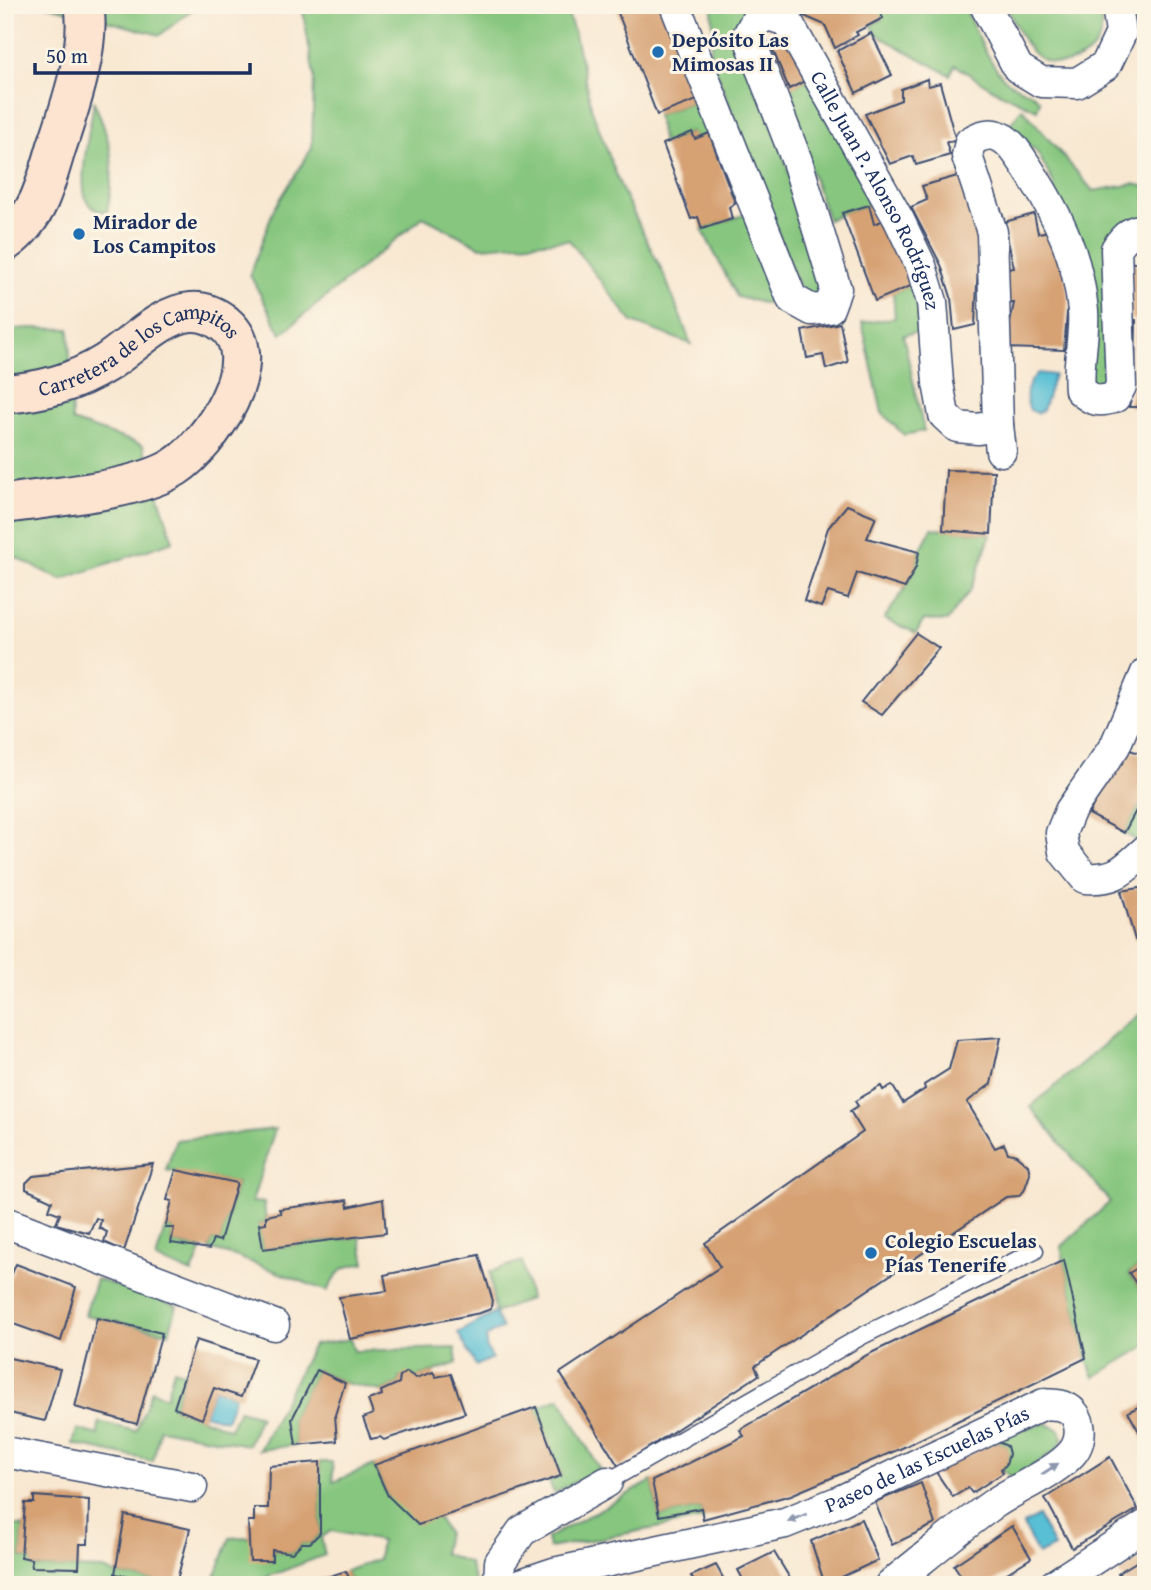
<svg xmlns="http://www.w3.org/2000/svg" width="1151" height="1590" font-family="'Gentium Book Plus',serif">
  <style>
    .green { fill: #86c67e; stroke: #507a6e; stroke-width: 2 }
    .water { fill: #58bfd5; stroke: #3a779a; stroke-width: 2 }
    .building { fill: #d6a173 }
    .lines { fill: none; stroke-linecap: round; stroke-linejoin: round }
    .lane-casing { stroke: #3c4b6f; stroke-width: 19 }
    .street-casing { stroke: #3c4b6f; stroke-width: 33 }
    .secondary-casing { stroke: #3c4b6f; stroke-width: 42 }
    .lane { stroke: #fff; stroke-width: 16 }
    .street { stroke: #fff; stroke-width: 30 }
    .secondary { stroke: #fde4d1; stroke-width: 38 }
    .oneway { fill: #8d97ae }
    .poi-dot { fill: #1f6fb2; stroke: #fcf5e5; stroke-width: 2.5 }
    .labels { text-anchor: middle; stroke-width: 6; stroke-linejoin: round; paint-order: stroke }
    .poi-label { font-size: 21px; font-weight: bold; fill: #1b2f5e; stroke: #fcf5e5; text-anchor: start }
    .street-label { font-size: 21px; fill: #1b2f5e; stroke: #fcf5e5 }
  </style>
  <rect width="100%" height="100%" fill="#fcf5e5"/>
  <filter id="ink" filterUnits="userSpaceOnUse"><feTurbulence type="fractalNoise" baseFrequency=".0143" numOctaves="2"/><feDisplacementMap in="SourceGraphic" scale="14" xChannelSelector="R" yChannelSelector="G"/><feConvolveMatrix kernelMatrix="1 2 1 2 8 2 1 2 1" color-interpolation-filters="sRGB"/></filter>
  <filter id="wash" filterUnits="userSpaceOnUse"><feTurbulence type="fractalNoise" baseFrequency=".00686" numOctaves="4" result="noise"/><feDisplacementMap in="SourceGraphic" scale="28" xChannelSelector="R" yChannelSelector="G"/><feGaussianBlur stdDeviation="1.57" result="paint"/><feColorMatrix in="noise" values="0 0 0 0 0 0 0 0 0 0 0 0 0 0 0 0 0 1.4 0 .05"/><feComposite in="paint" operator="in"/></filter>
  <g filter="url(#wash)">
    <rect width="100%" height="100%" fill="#f8e8d2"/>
    <g class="green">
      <polygon points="45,5 198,5 160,35"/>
      <polygon points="302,5 565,5 575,35 592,110 622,190 665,277 691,344 632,322 569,240 481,247 423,217 281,334 250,275 273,211 312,148 314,76"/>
      <polygon points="712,5 769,5 751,15 767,101 827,299 802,296 710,54 713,33"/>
      <path d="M883,5h80c11,22 24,55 41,73 10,11 28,11 36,23l-3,9 -43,-20 -39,-25 -5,10 -73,-40 -6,-10 11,-6 -5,-11z"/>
      <path d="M1006,5h91c2,8 6,18 4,27 -4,27 -42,41 -64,24 -14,-10 -23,-36 -31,-51z"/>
      <polygon points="811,78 865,171 869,205 842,213 828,220 783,90"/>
      <polygon points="700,99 709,133 695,139 691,132 663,144 657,115"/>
      <path d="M94,102c19,44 22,62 13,110 -8,-1 -14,-2 -19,-9 -12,-17 3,-80 6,-101z"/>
      <polygon points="1022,108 1093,191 1134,184 1146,187 1146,222 1130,226 1107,386 1091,386 1053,182 1037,152 1008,127"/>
      <polygon points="746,214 781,307 737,297 702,229"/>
      <polygon points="918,283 926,331 903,335 924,431 904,435 882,413 862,323 895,318 893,293"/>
      <polygon points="29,328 69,329 72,421 143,445 173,541 61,580 5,552 5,330"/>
      <polygon points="932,528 991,534 971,589 947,621 924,620 916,633 884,619 905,588 916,567 919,552"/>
      <polygon points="1146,793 1146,839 1141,843 1124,833"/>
      <polygon points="1146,1009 1146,1263 1129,1273 1146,1298 1146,1346 1094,1377 1086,1358 1061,1247 1110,1202 1030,1107"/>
      <path d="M275,1129l-23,73 12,1 2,20 -7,1 4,25 97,-12 5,26c-24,3 -26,7 -38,28l-92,-35 -26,-7 4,-10 7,1 17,-57 -71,-13 10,-30z"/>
      <polygon points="165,1228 174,1228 171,1243 202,1249 192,1273 156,1259"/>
      <polygon points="522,1261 530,1299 495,1313 490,1272"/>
      <polygon points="96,1279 177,1306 169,1333 85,1315"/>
      <polygon points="350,1339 354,1351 455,1348 457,1363 416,1378 400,1376 399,1383 381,1391 345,1383 317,1370 292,1419 296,1445 259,1450 313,1345"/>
      <polygon points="174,1369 185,1373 174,1408 230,1429 239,1410 260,1416 248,1445 160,1429 153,1461 73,1444 77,1429 98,1435 99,1422 136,1431 152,1390 166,1397"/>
      <polygon points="560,1398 600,1470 554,1493 549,1481 561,1476 536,1407"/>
      <path d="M1046,1423l13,7 5,9 -9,12 -42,28 -12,-10c7,-6 8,-13 6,-23l-11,-5 30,-13z"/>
      <polygon points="320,1462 332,1462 333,1482 374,1465 388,1496 438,1518 447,1533 443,1553 469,1563 476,1585 352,1585 346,1571 378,1559 381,1541 331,1531 321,1538 325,1555 246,1585 212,1585 230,1538 249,1537 272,1561 272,1550 292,1553 302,1543 310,1543 320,1533"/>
      <polygon points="652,1481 659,1516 701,1508 703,1519 549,1548 547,1538"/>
      <polygon points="5,1526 23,1526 21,1557 31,1559 33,1567 104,1569 115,1574 181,1585 5,1585"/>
    </g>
    <g class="water">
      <path d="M1038,373l16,2 -11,35 -6,3 -7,-3c-7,-14 -3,-27 8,-37z"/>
      <polygon points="495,1313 502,1329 491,1333 486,1338 486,1346 492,1358 476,1366 458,1333"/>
      <polygon points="214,1388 235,1396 226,1420 204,1414"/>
      <polygon points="1038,1516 1054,1547 1038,1555 1023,1525"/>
    </g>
    <g id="blocks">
      <g class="building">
        <polygon points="615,5 665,5 700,99 657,115"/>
        <polygon points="779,5 883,5 877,8 883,18 856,32 858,35 835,48 825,25"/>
        <polygon points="871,33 892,75 856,93 837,51"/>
        <polygon points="788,37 811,78 789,89 770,43"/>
        <polygon points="927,79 928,86 940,83 956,141 946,142 950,155 916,165 913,156 890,164 865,114 901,100 901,89"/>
        <polygon points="692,132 695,139 709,133 735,203 729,207 732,219 702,229 698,217 691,219 663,144"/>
        <polygon points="961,175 980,224 975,325 954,330 951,297 941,265 911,207 927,200 922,186"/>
        <polygon points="869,205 874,224 890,218 918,283 875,301 842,213"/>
        <polygon points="1034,214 1038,233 1062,229 1068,301 1064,350 1005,348 1014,303 1006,304 1003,270 1014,268 1004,222"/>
        <polygon points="1146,262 1146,362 1140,407 1129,407 1135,376 1136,320 1131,319 1131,263"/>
        <polygon points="840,323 848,362 826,369 823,355 807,358 802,331"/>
        <polygon points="946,470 994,471 991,534 943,530"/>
        <polygon points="847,505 876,517 867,538 919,552 916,567 905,588 857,573 848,598 828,592 821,607 804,601 828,528"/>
        <polygon points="916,633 939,648 882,715 861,702"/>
        <polygon points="1120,747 1146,755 1146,792 1124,833 1089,814"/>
        <polygon points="1146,887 1146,937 1135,940 1121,891"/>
        <polygon points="1001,1037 991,1084 967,1102 995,1148 1004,1144 1008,1153 1016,1155 1028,1165 1030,1174 1024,1191 1018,1196 1006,1197 755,1366 759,1375 619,1467 560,1373 720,1267 705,1243 863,1132 850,1111 858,1106 855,1101 881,1086 883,1090 892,1085 903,1103 925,1089 924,1085 949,1069 957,1040"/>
        <polygon points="153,1164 124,1251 104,1242 107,1232 99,1228 101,1220 96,1218 89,1233 56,1224 60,1214 49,1210 52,1201 26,1189 26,1183 33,1176"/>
        <polygon points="176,1170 237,1183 220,1241 213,1239 209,1249 171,1243 174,1228 165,1228 172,1201 167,1200"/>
        <polygon points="383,1199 386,1233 263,1249 259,1224 266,1223 266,1216 281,1213 279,1209 347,1200 348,1207"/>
        <polygon points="479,1255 492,1298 491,1309 480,1313 350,1339 339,1297 387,1291 384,1275"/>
        <polygon points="1064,1260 1086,1358 902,1448 791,1495 703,1519 701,1508 659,1516 652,1481 744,1436 740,1430 867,1355"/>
        <polygon points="1146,1263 1146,1298 1129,1273"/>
        <polygon points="16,1264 76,1287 61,1341 5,1321 5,1290"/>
        <polygon points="97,1318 162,1333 137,1424 75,1407"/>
        <polygon points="196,1340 255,1359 241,1397 214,1388 202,1419 174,1408"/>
        <polygon points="5,1357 60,1369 45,1421 5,1412"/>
        <polygon points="317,1370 345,1383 335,1415 337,1441 296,1445 292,1419"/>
        <polygon points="407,1372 416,1378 433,1372 436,1377 451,1374 465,1413 384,1440 380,1437 371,1439 363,1418 373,1414 368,1400 382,1395 381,1391 399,1383 400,1376"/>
        <polygon points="1146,1403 1146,1444 1128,1412"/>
        <polygon points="536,1407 561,1476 418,1525 388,1496 374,1465"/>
        <polygon points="996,1441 1007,1446 1009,1454 1006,1465 1001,1469 1003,1473 972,1493 968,1488 953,1497 936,1472"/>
        <polygon points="1110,1457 1138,1509 1072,1548 1045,1498"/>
        <polygon points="320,1462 320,1533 310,1543 302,1543 292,1553 272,1550 272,1561 250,1561 248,1521 254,1521 254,1508 268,1508 269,1466"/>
        <polygon points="921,1483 935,1524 892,1545 875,1502"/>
        <polygon points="34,1496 89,1500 88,1544 80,1544 79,1568 32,1567 31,1559 21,1557 25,1503 34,1503"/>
        <polygon points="125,1515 190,1529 176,1584 115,1574"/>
        <polygon points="861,1519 878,1560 825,1585 811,1541"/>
        <polygon points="1012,1526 1031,1558 988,1585 967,1585 954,1565"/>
        <polygon points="774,1552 794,1585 746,1585 738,1570"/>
        <polygon points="1146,1556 1146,1585 1117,1585 1125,1581 1118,1573"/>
        <polygon points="716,1565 727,1585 696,1585 691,1576"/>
        <polygon points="346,1571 352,1585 306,1585 305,1584"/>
      </g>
    </g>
  </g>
  <g filter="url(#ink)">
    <use href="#blocks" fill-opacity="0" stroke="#3c4b6f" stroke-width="2"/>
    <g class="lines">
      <g class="lane-casing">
        <polyline id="lane" points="607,1482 862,1336 1035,1251"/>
      </g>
      <g class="street-casing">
        <g id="street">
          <path id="s1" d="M675,5l117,294 20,11 17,-2 7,-19 -39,-128 -49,-126 7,-13 13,-7 19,6 112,199 22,46 11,36 6,81 6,32 13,12 21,2 20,-4"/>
          <polyline points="985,5 1018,68 1041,82 1077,83 1106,65 1121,33 1117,5"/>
          <path d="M1001,451l-3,-26 -6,-193 -25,-76 3,-14c31,-21 45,7 60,30 29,45 48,85 53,139 2,26 -6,53 -3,79 12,11 20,13 35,7l6,-11 -5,-137c7,-11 16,-21 30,-19"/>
          <path d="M1146,673l-31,73 -45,65 -9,22 3,19 21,26c32,2 38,-8 61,-28"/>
          <polyline points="5,1222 274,1325"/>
          <polyline points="5,1452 192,1487"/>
          <polyline points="499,1585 500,1562 522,1531 607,1482"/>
          <path id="s2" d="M518,1585l36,-12 231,-50 55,-22 204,-97c6,1 15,0 21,3 17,7 19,32 7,46 -17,20 -58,36 -80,52 -35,25 -68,53 -102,80"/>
          <polyline points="1054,1585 1146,1525"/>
        </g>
      </g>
      <g class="secondary-casing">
        <g id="secondary">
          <path d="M5,242c14,-10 27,-26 34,-42 7,-16 12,-34 17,-51 13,-39 36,-104 28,-144"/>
          <path id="s3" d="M5,394c37,-3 69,-11 101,-31 24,-15 55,-49 85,-51 12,-1 24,4 34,12 43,36 -15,120 -50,143 -38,24 -123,30 -170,37"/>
        </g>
      </g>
      <use href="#lane" class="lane"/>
      <use href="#street" class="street"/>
      <use href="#secondary" class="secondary"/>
    </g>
    <defs><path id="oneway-solid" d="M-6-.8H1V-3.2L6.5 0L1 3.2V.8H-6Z" transform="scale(1.75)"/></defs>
    <g class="oneway">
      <use href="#oneway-solid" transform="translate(1050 1469) rotate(-33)"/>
      <use href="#oneway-solid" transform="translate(797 1518) rotate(158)"/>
    </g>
  </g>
  <g class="poi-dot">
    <circle cx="658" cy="52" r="7"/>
    <circle cx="79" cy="234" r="7"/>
    <circle cx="871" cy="1253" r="7"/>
  </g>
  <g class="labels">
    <g class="poi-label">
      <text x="672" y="47">Depósito Las<tspan x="672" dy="24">Mimosas II</tspan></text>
      <text x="93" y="229">Mirador de<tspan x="93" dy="24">Los Campitos</tspan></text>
      <text x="885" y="1248">Colegio Escuelas<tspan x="885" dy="24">Pías Tenerife</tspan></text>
    </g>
    <g class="street-label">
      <text dy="7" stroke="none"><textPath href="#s1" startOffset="887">Calle Juan P. Alonso Rodríguez</textPath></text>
      <text dy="7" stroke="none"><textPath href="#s3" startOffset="147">Carretera de los Campitos</textPath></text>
      <text dy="7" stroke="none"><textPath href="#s2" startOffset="430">Paseo de las Escuelas Pías</textPath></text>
    </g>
  </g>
  <rect width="1151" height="1590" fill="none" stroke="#fcf5e5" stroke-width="28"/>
  <path d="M35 63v10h215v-10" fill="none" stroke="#1b2f5e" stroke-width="3.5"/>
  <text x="46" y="63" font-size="21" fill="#1b2f5e" stroke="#fcf5e5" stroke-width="5" paint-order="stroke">50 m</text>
</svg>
